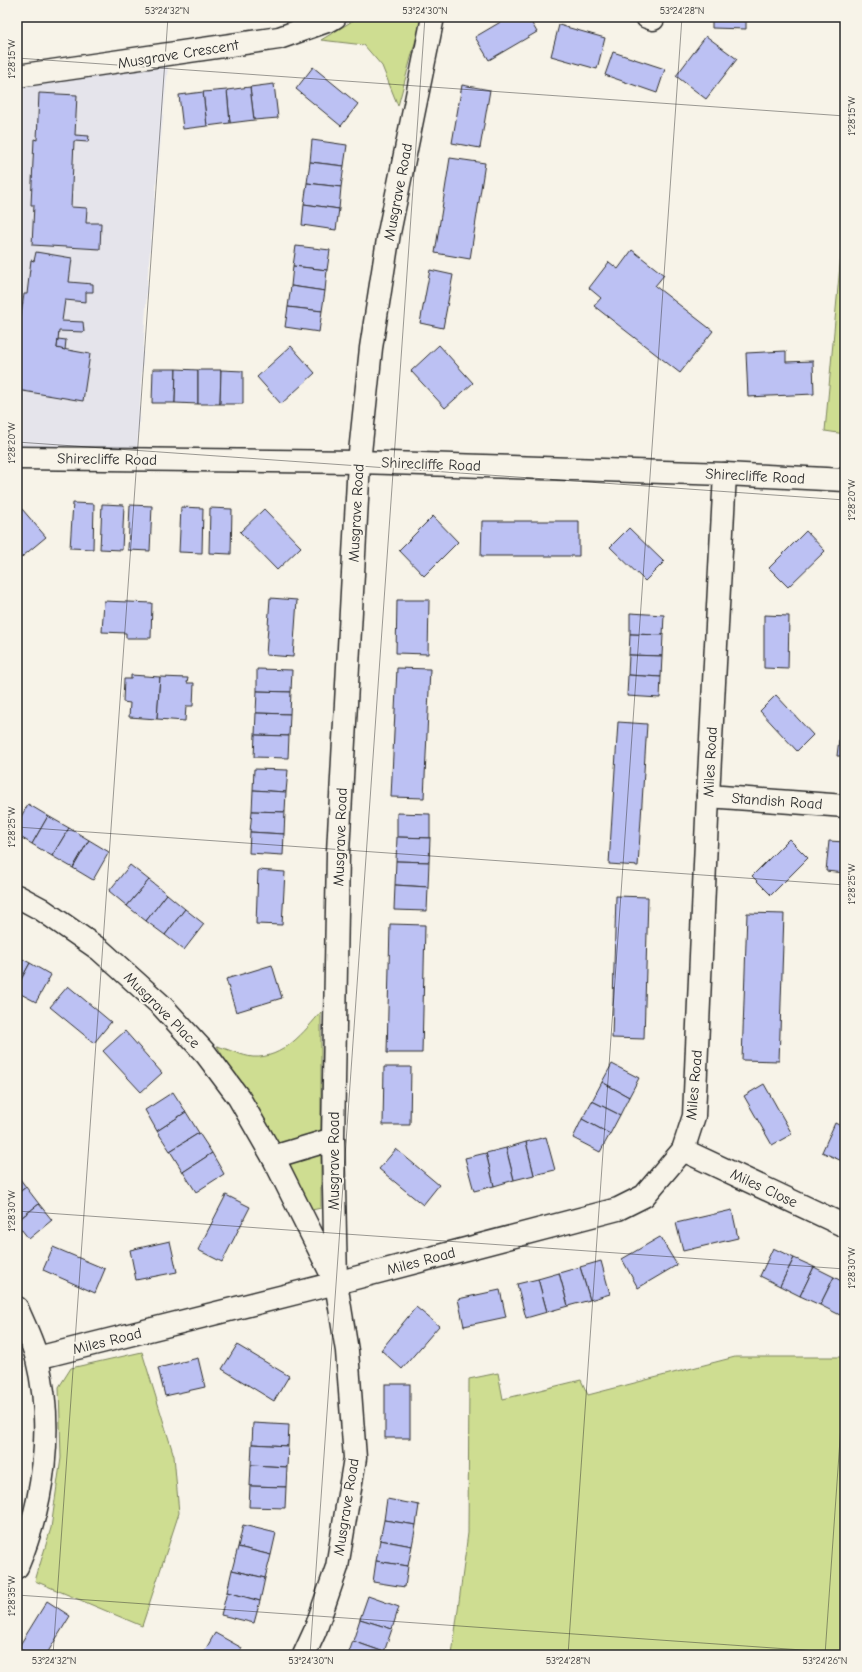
<svg xmlns="http://www.w3.org/2000/svg" width="862" height="1672" font-family="'Comic Neue',sans-serif">
  <style>
    .built { fill: #e5e4eb }
    .green { fill: #cedd91; stroke: #7c845e }
    .building { fill: #bcc1f3; stroke: #2b2b2b }
    .lines { fill: none; stroke-linecap: round; stroke-linejoin: round }
    .minor-casing { stroke: #2b2b2b; stroke-width: 25 }
    .minor { stroke: #f7f3e8; stroke-width: 22 }
    .ticks { fill: none; stroke: #2b2b2b; stroke-width: 1; stroke-opacity: 0.45 }
    .labels { text-anchor: middle; stroke-width: 4; stroke-linejoin: round; paint-order: stroke }
    .street-label { font-size: 15px; fill: #2b2b2b; stroke: #f7f3e8 }
    .neatline { fill: none; stroke: #2b2b2b; stroke-width: 1.5 }
    .ticks-label { font-size: 10px; text-anchor: middle; fill: #2b2b2b }
  </style>
  <rect width="100%" height="100%" fill="#f7f3e8"/>
  <filter id="ink" filterUnits="userSpaceOnUse"><feTurbulence type="fractalNoise" baseFrequency=".025" numOctaves="2"/><feDisplacementMap in="SourceGraphic" scale="8" xChannelSelector="R" yChannelSelector="G"/><feConvolveMatrix kernelMatrix="1 2 1 2 8 2 1 2 1" color-interpolation-filters="sRGB"/></filter>
  <g filter="url(#ink)">
    <polygon class="built" points="169,55 148,272 137,459 17,458 17,76"/>
    <g class="green">
      <polygon points="359,17 422,17 398,106 382,66 364,45 321,40"/>
      <polygon points="845,210 845,434 825,431"/>
      <path d="M321,1012v196l-9,2 -95,-164c11,3 25,10 36,11 30,2 51,-25 68,-45z"/>
      <polygon points="142,1352 174,1456 179,1513 142,1626 35,1581 51,1528 61,1458 59,1387 71,1368"/>
      <polygon points="735,1357 845,1357 845,1655 452,1655 468,1533 469,1379 498,1373 503,1399 581,1380 588,1395"/>
    </g>
    <g class="building">
      <polygon points="509,17 528,17 537,32 489,60 475,37"/>
      <polygon points="712,17 746,17 746,29 712,28"/>
      <polygon points="559,25 605,38 597,69 551,56"/>
      <polygon points="706,36 737,59 706,99 676,76"/>
      <polygon points="613,52 665,69 657,93 605,75"/>
      <polygon points="313,67 358,104 341,126 296,89"/>
      <polygon points="274,84 278,118 254,120 250,87"/>
      <polygon points="462,85 490,90 480,148 452,143"/>
      <polygon points="250,87 254,120 230,123 227,90"/>
      <polygon points="227,90 230,123 207,126 203,92"/>
      <polygon points="203,92 207,126 183,129 179,95"/>
      <polygon points="39,93 77,95 75,135 89,136 88,142 74,141 71,207 87,208 86,223 101,223 100,249 32,245 34,205 31,205 34,139 37,140"/>
      <polygon points="312,140 347,145 344,166 310,162"/>
      <polygon points="450,158 485,163 470,259 435,253"/>
      <polygon points="310,162 344,166 341,187 307,183"/>
      <polygon points="307,183 341,187 339,209 304,204"/>
      <polygon points="304,204 339,209 336,230 302,225"/>
      <polygon points="296,246 330,250 327,270 293,266"/>
      <polygon points="632,250 664,275 655,286 713,331 680,373 594,306 601,298 589,288 609,262 618,269"/>
      <polygon points="36,252 72,258 69,282 93,284 93,292 86,292 86,302 65,300 62,321 83,322 84,332 59,331 57,348 90,354 83,401 17,390 17,343 24,294 27,294 31,260 34,261"/>
      <polygon points="293,266 327,270 325,291 291,286"/>
      <polygon points="430,270 453,275 443,328 420,323"/>
      <polygon points="291,286 325,291 322,311 288,307"/>
      <polygon points="288,307 322,311 319,332 285,327"/>
      <polygon points="58,339 66,340 65,350 57,348"/>
      <polygon points="439,345 473,383 445,408 411,371"/>
      <polygon points="291,346 315,373 281,404 257,377"/>
      <polygon points="786,351 786,362 813,361 814,394 748,397 746,353"/>
      <polygon points="153,369 176,369 175,403 152,403"/>
      <polygon points="176,369 198,370 198,404 175,403"/>
      <polygon points="198,370 221,370 220,404 198,404"/>
      <polygon points="221,370 243,371 243,404 220,404"/>
      <polygon points="73,503 94,504 93,549 70,548"/>
      <polygon points="102,504 124,505 122,550 100,549"/>
      <polygon points="130,505 152,506 150,551 128,550"/>
      <polygon points="181,507 203,508 202,553 179,552"/>
      <polygon points="210,508 232,509 231,554 209,553"/>
      <polygon points="22,509 46,537 17,561 17,514"/>
      <polygon points="264,509 301,547 277,570 240,532"/>
      <polygon points="433,516 458,542 424,576 399,550"/>
      <polygon points="482,521 579,521 579,556 481,556"/>
      <polygon points="629,528 664,562 645,581 610,547"/>
      <polygon points="806,531 825,551 788,587 769,568"/>
      <polygon points="270,598 297,600 293,657 266,655"/>
      <polygon points="397,600 429,600 428,654 396,653"/>
      <polygon points="104,601 152,603 151,638 126,638 126,633 102,632"/>
      <polygon points="630,613 664,615 663,635 630,634"/>
      <polygon points="764,615 789,616 788,669 764,668"/>
      <polygon points="630,634 663,635 662,656 629,655"/>
      <polygon points="629,655 662,656 661,677 628,675"/>
      <polygon points="397,668 430,669 424,798 391,797"/>
      <polygon points="257,669 292,670 291,692 257,691"/>
      <polygon points="131,675 160,677 157,719 129,717 130,703 123,702 124,679 131,679"/>
      <polygon points="628,675 661,677 660,698 627,696"/>
      <polygon points="160,677 188,678 187,683 194,683 193,706 186,706 185,721 157,719"/>
      <polygon points="257,691 291,692 290,714 256,713"/>
      <polygon points="776,695 813,735 797,751 760,711"/>
      <polygon points="256,713 290,714 289,736 255,735"/>
      <polygon points="618,722 647,724 638,866 609,864"/>
      <polygon points="841,722 845,722 845,756 837,756"/>
      <polygon points="255,735 289,736 288,758 254,757"/>
      <polygon points="254,769 288,770 286,792 253,790"/>
      <polygon points="253,790 286,792 285,812 252,811"/>
      <polygon points="28,804 48,816 32,844 17,835 17,824"/>
      <polygon points="252,811 285,812 284,834 250,832"/>
      <polygon points="397,813 430,814 430,838 397,837"/>
      <polygon points="48,816 69,828 52,856 32,844"/>
      <polygon points="69,828 89,840 73,868 52,856"/>
      <polygon points="250,832 284,834 283,855 249,853"/>
      <polygon points="397,837 430,838 429,862 396,861"/>
      <polygon points="789,839 808,858 771,895 752,876"/>
      <polygon points="89,840 109,852 93,880 73,868"/>
      <polygon points="829,841 845,842 845,873 826,871"/>
      <polygon points="396,861 429,862 428,887 395,885"/>
      <polygon points="130,865 149,880 127,906 109,891"/>
      <polygon points="258,870 285,872 282,925 256,924"/>
      <polygon points="149,880 167,894 146,921 127,906"/>
      <polygon points="395,885 428,887 427,911 394,910"/>
      <polygon points="167,894 185,909 165,935 146,921"/>
      <polygon points="616,896 648,897 644,1039 612,1038"/>
      <polygon points="185,909 204,924 184,950 165,935"/>
      <polygon points="747,913 784,914 779,1061 742,1060"/>
      <polygon points="390,924 425,925 422,1053 387,1053"/>
      <polygon points="17,956 30,963 17,987"/>
      <polygon points="30,963 51,975 36,1002 17,992 17,987"/>
      <polygon points="272,965 282,998 236,1012 226,979"/>
      <polygon points="68,986 111,1022 94,1043 50,1007"/>
      <polygon points="125,1031 162,1073 141,1092 103,1051"/>
      <polygon points="612,1064 639,1078 629,1097 602,1082"/>
      <polygon points="384,1067 411,1067 410,1125 383,1125"/>
      <polygon points="602,1082 629,1097 620,1115 592,1101"/>
      <polygon points="764,1084 792,1134 772,1145 744,1096"/>
      <polygon points="173,1092 186,1112 157,1131 145,1110"/>
      <polygon points="592,1101 620,1115 610,1134 582,1119"/>
      <polygon points="186,1112 199,1133 170,1151 157,1131"/>
      <polygon points="582,1119 610,1134 600,1152 573,1138"/>
      <polygon points="835,1123 845,1128 845,1154 842,1161 822,1152"/>
      <polygon points="199,1133 212,1153 183,1172 170,1151"/>
      <polygon points="546,1137 555,1170 534,1175 526,1142"/>
      <polygon points="526,1142 534,1175 514,1180 506,1148"/>
      <polygon points="506,1148 514,1180 494,1186 486,1153"/>
      <polygon points="396,1149 439,1185 423,1205 379,1169"/>
      <polygon points="212,1153 224,1174 196,1192 183,1172"/>
      <polygon points="486,1153 494,1186 474,1191 465,1158"/>
      <polygon points="17,1175 26,1187 17,1194"/>
      <polygon points="26,1187 39,1204 17,1221 17,1194"/>
      <polygon points="226,1195 250,1207 222,1262 198,1250"/>
      <polygon points="39,1204 52,1220 29,1239 17,1224 17,1221"/>
      <polygon points="732,1210 738,1238 683,1251 676,1223"/>
      <polygon points="660,1237 677,1265 638,1288 622,1259"/>
      <polygon points="170,1241 177,1272 136,1280 130,1250"/>
      <polygon points="53,1247 105,1269 95,1293 43,1270"/>
      <polygon points="773,1248 794,1258 780,1286 760,1276"/>
      <polygon points="794,1258 814,1267 800,1296 780,1286"/>
      <polygon points="601,1261 610,1294 590,1300 580,1267"/>
      <polygon points="580,1267 590,1300 568,1306 559,1273"/>
      <polygon points="814,1267 834,1277 820,1305 800,1296"/>
      <polygon points="559,1273 568,1306 547,1312 538,1279"/>
      <polygon points="834,1277 845,1283 845,1306 840,1315 820,1305"/>
      <polygon points="538,1279 547,1312 526,1318 517,1284"/>
      <polygon points="500,1290 506,1317 464,1326 458,1299"/>
      <polygon points="416,1307 439,1326 402,1369 381,1350"/>
      <polygon points="237,1345 289,1376 274,1401 222,1369"/>
      <polygon points="198,1358 205,1387 165,1396 158,1368"/>
      <rect x="385" y="1384" width="25" height="54"/>
      <polygon points="253,1423 289,1425 288,1446 252,1444"/>
      <polygon points="252,1444 288,1446 287,1467 251,1465"/>
      <polygon points="251,1465 287,1467 286,1487 250,1486"/>
      <polygon points="250,1486 286,1487 285,1508 249,1507"/>
      <polygon points="387,1499 419,1505 416,1525 384,1520"/>
      <polygon points="384,1520 416,1525 412,1546 380,1540"/>
      <polygon points="243,1525 276,1533 271,1555 238,1547"/>
      <polygon points="380,1540 412,1546 408,1566 376,1561"/>
      <polygon points="238,1547 271,1555 265,1578 232,1570"/>
      <polygon points="376,1561 408,1566 405,1587 373,1582"/>
      <polygon points="232,1570 265,1578 260,1601 227,1592"/>
      <polygon points="227,1592 260,1601 254,1623 221,1615"/>
      <polygon points="368,1596 399,1607 392,1629 360,1619"/>
      <polygon points="47,1601 70,1616 46,1655 30,1655 18,1648"/>
      <polygon points="360,1619 392,1629 384,1652 353,1641"/>
      <polygon points="215,1633 242,1648 238,1655 211,1655 204,1652"/>
      <polygon points="353,1641 384,1652 383,1655 348,1655"/>
    </g>
    <g class="lines">
      <g class="minor-casing">
        <g id="minor">
          <polyline points="647,17 653,19"/>
          <polyline points="17,76 279,38 330,20 335,17"/>
          <polyline points="17,458 359,462 725,474 845,480"/>
          <polyline points="708,796 845,806"/>
          <polyline points="17,896 41,909 100,950 162,1006 206,1054 239,1098 273,1157 333,1277"/>
          <polyline points="683,1150 845,1226"/>
          <polyline points="273,1157 333,1139"/>
          <path d="M17,1308c7,17 16,34 20,51 17,69 7,144 -20,208"/>
          <polyline points="37,1358 336,1283 618,1209 644,1196 683,1150 694,1116 708,796 725,474"/>
          <polyline points="304,1655 315,1631 337,1567 355,1458 347,1351 336,1283 333,1139 338,852 359,462 371,348 389,233 433,17"/>
        </g>
      </g>
      <use href="#minor" class="minor"/>
    </g>
  </g>
  <path class="ticks" d="M17,58l828,58M17,442l828,58M17,827l828,58M17,1211l828,58M17,1595l828,58M53,1655l115,-1638M310,1655l115,-1638M568,1655l114,-1638M825,1655l20,-287"/>
  <g class="labels">
    <g class="street-label">
      <text transform="translate(178 54) rotate(-9)" y="5">Musgrave Crescent</text>
      <text transform="translate(398 192) rotate(-79)" y="5">Musgrave Road</text>
      <text transform="translate(107 459) rotate(1)" y="5">Shirecliffe Road</text>
      <text transform="translate(431 464) rotate(2)" y="5">Shirecliffe Road</text>
      <text transform="translate(755 476) rotate(3)" y="5">Shirecliffe Road</text>
      <text transform="translate(356 513) rotate(-87)" y="5">Musgrave Road</text>
      <text transform="translate(710 762) rotate(-87)" y="5">Miles Road</text>
      <text transform="translate(777 801) rotate(4)" y="5">Standish Road</text>
      <text transform="translate(340 837) rotate(-88)" y="5">Musgrave Road</text>
      <text transform="translate(162 1010) rotate(45)" y="5">Musgrave Place</text>
      <text transform="translate(694 1085) rotate(-85)" y="5">Miles Road</text>
      <text transform="translate(334 1161) rotate(-90)" y="5">Musgrave Road</text>
      <text transform="translate(764 1188) rotate(25)" y="5">Miles Close</text>
      <text transform="translate(421 1261) rotate(-15)" y="5">Miles Road</text>
      <text transform="translate(107 1341) rotate(-14)" y="5">Miles Road</text>
      <text transform="translate(346 1507) rotate(-81)" y="5">Musgrave Road</text>
    </g>
  </g>
  <rect width="862" height="1672" fill="none" stroke="#f7f3e8" stroke-width="44"/>
  <rect x="22" y="22" width="818" height="1628" class="neatline"/>
  <g class="ticks-label">
    <text x="167" y="14">53°24'32"N</text>
    <text x="425" y="14">53°24'30"N</text>
    <text x="682" y="14">53°24'28"N</text>
    <text transform="translate(11 59) rotate(-90)" y="4">1°28'15"W</text>
    <text transform="translate(851 116) rotate(-90)" y="4">1°28'15"W</text>
    <text transform="translate(11 443) rotate(-90)" y="4">1°28'20"W</text>
    <text transform="translate(851 500) rotate(-90)" y="4">1°28'20"W</text>
    <text transform="translate(11 827) rotate(-90)" y="4">1°28'25"W</text>
    <text transform="translate(851 884) rotate(-90)" y="4">1°28'25"W</text>
    <text transform="translate(11 1211) rotate(-90)" y="4">1°28'30"W</text>
    <text transform="translate(851 1268) rotate(-90)" y="4">1°28'30"W</text>
    <text transform="translate(11 1596) rotate(-90)" y="4">1°28'35"W</text>
    <text x="54" y="1664">53°24'32"N</text>
    <text x="311" y="1664">53°24'30"N</text>
    <text x="568" y="1664">53°24'28"N</text>
    <text x="825" y="1664">53°24'26"N</text>
  </g>
</svg>
